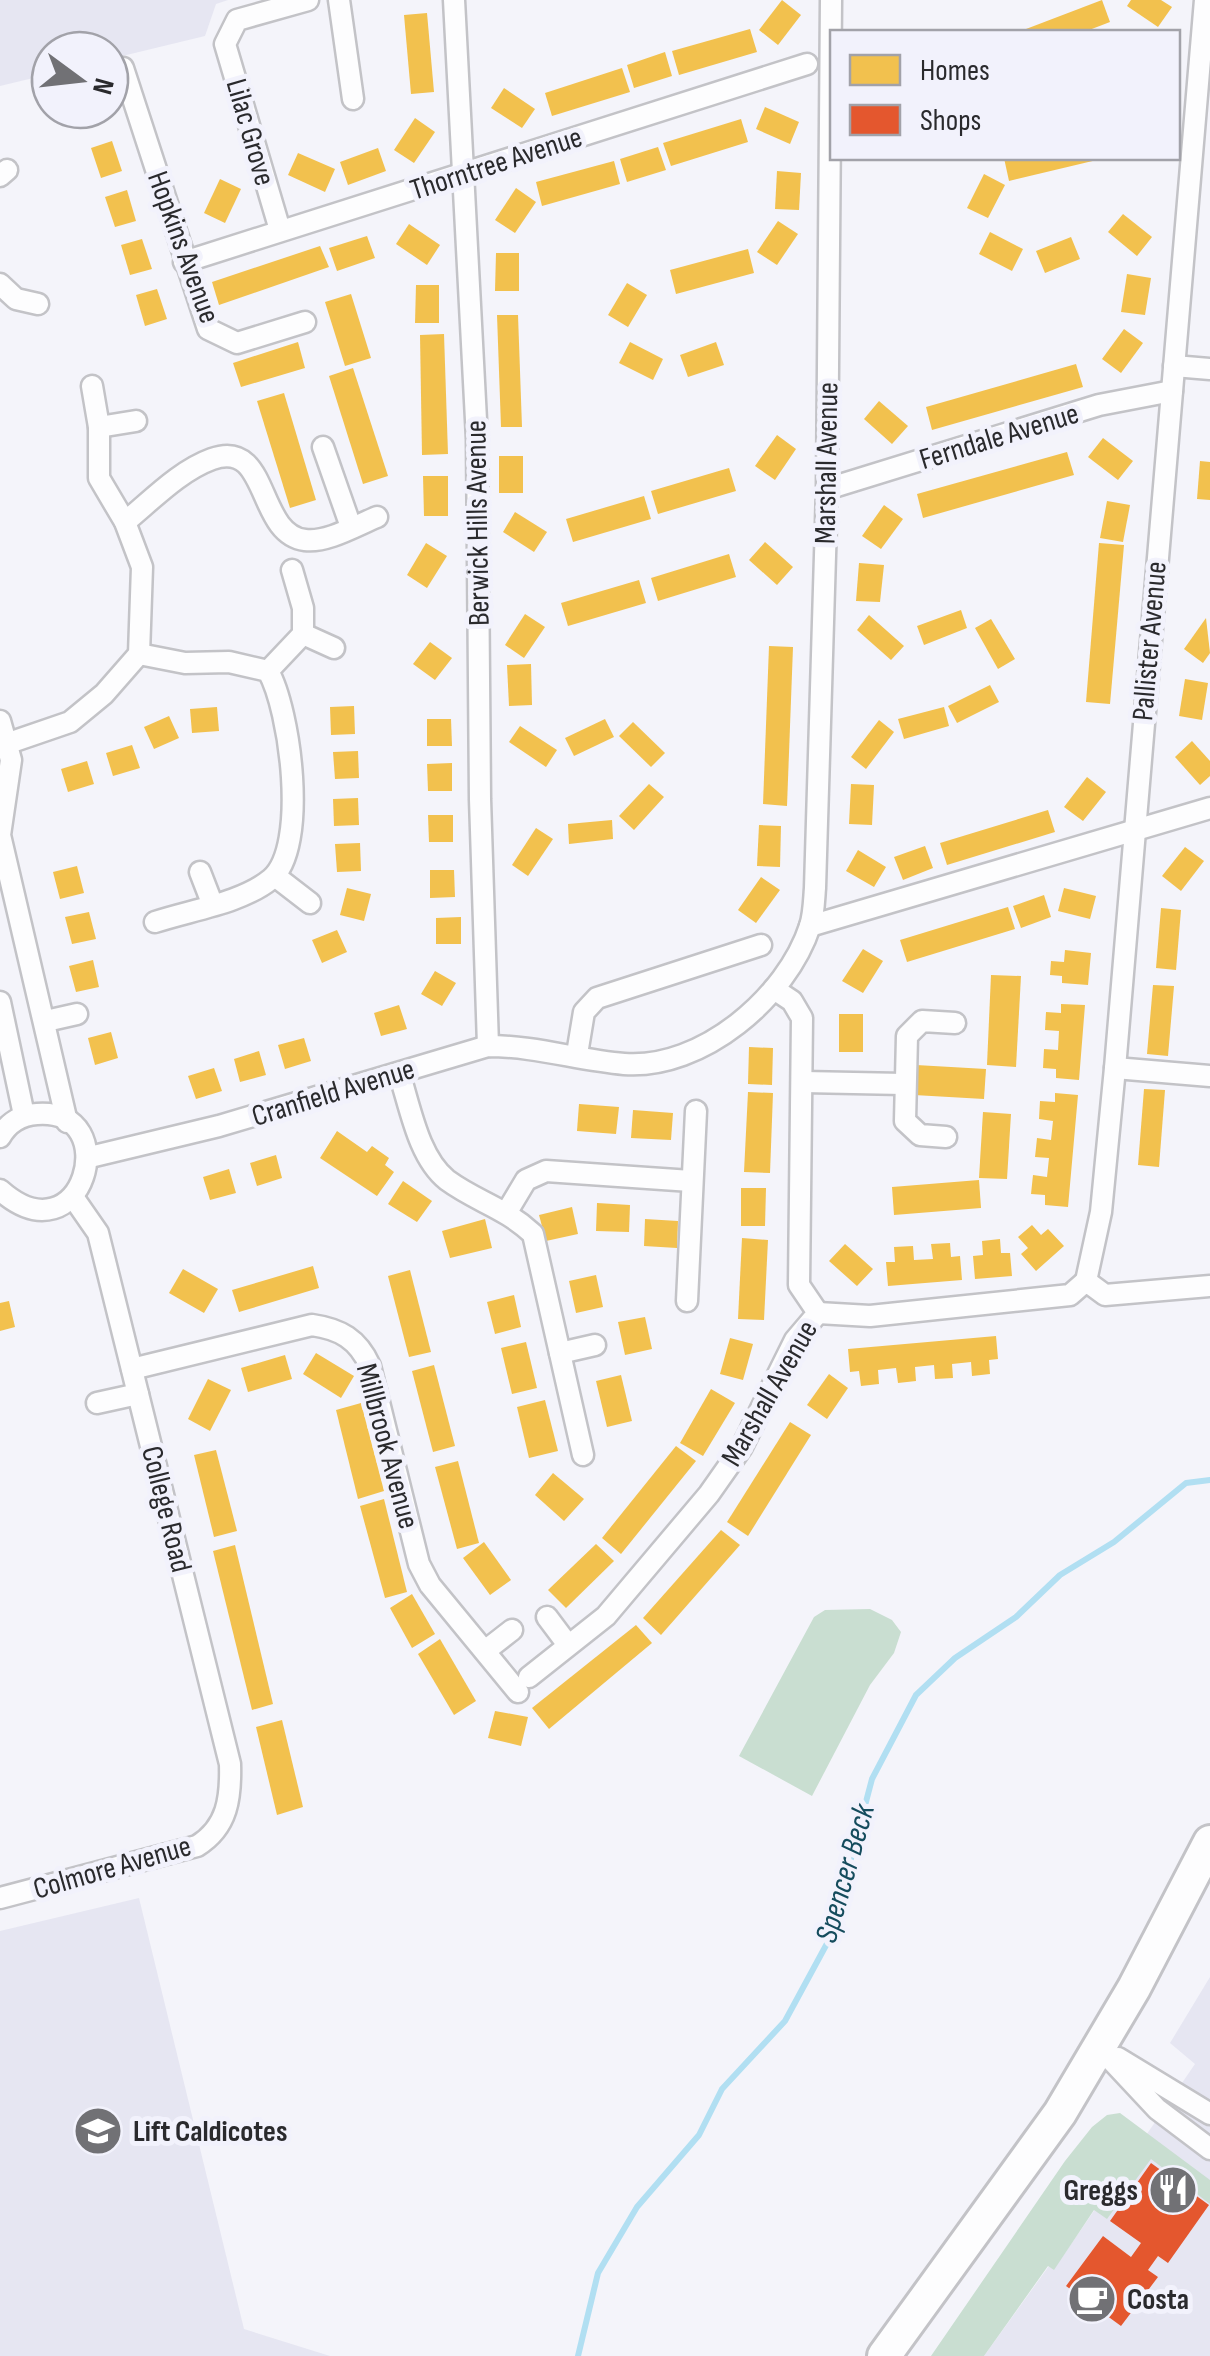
<svg xmlns="http://www.w3.org/2000/svg" width="1210" height="2356" font-family="'Sofia Sans Condensed',sans-serif">
  <style>
    .built { fill: #e6e6f2 }
    .green { fill: #c9ded1 }
    .homes { fill: #f2c14e }
    .shops { fill: #e4572e }
    .lines { fill: none; stroke-linecap: round; stroke-linejoin: round }
    .stream { stroke: #b1dff2; stroke-width: 6 }
    .street-casing { stroke: #c3c3c7; stroke-width: 25 }
    .primary-casing { stroke: #c3c3c7; stroke-width: 38 }
    .street { stroke: #fdfdfe; stroke-width: 20 }
    .primary { stroke: #fdfdfe; stroke-width: 32 }
    .labels { text-anchor: middle; stroke-width: 10; stroke-linejoin: round; paint-order: stroke }
    .street-label { font-size: 30px; fill: #2a2a2d; stroke: #f2f2fc }
    .poi-label { font-size: 30px; font-weight: bold; fill: #2a2a2d; stroke: #f2f2fc; text-anchor: start }
    .water-label { font-size: 32px; font-style: italic; fill: #154c5d; stroke: #f2f2fc }
  </style>
  <rect width="100%" height="100%" fill="#f4f4fa"/>
  <g class="built">
    <polygon points="0,0 228,0 216,4 205,36 110,59 110,50 50,50 50,74 0,86"/>
    <polygon points="139,1898 244,2329 330,2356 0,2356 0,1931"/>
    <polygon points="1210,1977 1210,2356 984,2356 1049,2266 1054,2269 1195,2064 1170,2043"/>
  </g>
  <g class="green">
    <polygon points="870,1609 892,1620 901,1632 894,1653 870,1685 812,1796 739,1756 814,1617 825,1610"/>
    <polygon points="1120,2113 1210,2180 1210,2204 1151,2159 1107,2219 1094,2210 1054,2270 1048,2266 984,2356 931,2356 1065,2161 1092,2127 1107,2115"/>
  </g>
  <g class="homes">
    <polygon points="782,0 801,15 778,45 759,30"/>
    <polygon points="1102,0 1110,22 1084,32 1027,32 1026,29"/>
    <polygon points="1131,0 1161,0 1172,7 1158,27 1127,6"/>
    <polygon points="427,13 434,92 411,94 404,15"/>
    <polygon points="750,29 757,52 679,75 672,51"/>
    <polygon points="665,52 672,76 634,88 627,65"/>
    <polygon points="622,68 630,92 552,116 545,93"/>
    <polygon points="504,88 535,109 522,128 491,108"/>
    <polygon points="765,107 799,122 790,144 756,129"/>
    <polygon points="415,118 435,132 414,163 394,150"/>
    <polygon points="741,119 748,142 671,166 663,143"/>
    <polygon points="112,141 122,171 101,178 91,148"/>
    <polygon points="658,147 666,170 627,182 620,159"/>
    <polygon points="378,148 386,171 348,185 340,162"/>
    <polygon points="298,153 335,169 325,192 288,175"/>
    <polygon points="1004,158 1101,158 1101,159 1009,181"/>
    <polygon points="614,161 620,184 542,206 536,182"/>
    <polygon points="777,171 801,173 799,210 775,209"/>
    <polygon points="984,174 1005,185 988,218 967,208"/>
    <polygon points="220,179 241,189 225,223 204,213"/>
    <polygon points="516,188 536,202 515,233 495,220"/>
    <polygon points="127,190 136,221 115,227 105,197"/>
    <polygon points="1123,214 1152,237 1137,256 1108,232"/>
    <polygon points="778,221 798,234 777,265 757,252"/>
    <polygon points="409,224 440,245 427,265 396,244"/>
    <polygon points="990,232 1023,249 1012,271 979,254"/>
    <polygon points="367,236 375,258 337,271 329,248"/>
    <polygon points="1071,237 1080,259 1045,273 1036,251"/>
    <polygon points="142,239 152,269 130,275 121,245"/>
    <polygon points="320,246 329,267 219,305 212,282"/>
    <polygon points="748,249 754,273 676,294 670,270"/>
    <polygon points="496,253 519,253 519,291 495,291"/>
    <polygon points="1127,274 1151,278 1145,315 1121,312"/>
    <polygon points="627,283 647,295 628,327 608,315"/>
    <polygon points="416,285 439,285 439,323 415,323"/>
    <polygon points="157,289 167,319 145,326 136,295"/>
    <polygon points="351,294 371,358 345,366 325,302"/>
    <polygon points="497,315 518,315 522,427 501,427"/>
    <polygon points="1124,329 1143,343 1121,373 1102,359"/>
    <polygon points="444,334 448,454 422,455 420,335"/>
    <polygon points="298,342 305,368 241,387 233,363"/>
    <polygon points="630,342 663,359 653,380 619,363"/>
    <polygon points="716,342 724,365 688,377 680,355"/>
    <polygon points="1076,364 1083,387 932,430 926,407"/>
    <polygon points="353,368 388,476 363,484 329,376"/>
    <polygon points="284,393 316,500 290,508 257,401"/>
    <polygon points="879,401 908,426 892,444 864,419"/>
    <polygon points="777,435 796,449 775,480 755,466"/>
    <polygon points="1103,438 1133,461 1118,480 1088,457"/>
    <polygon points="1067,452 1074,475 923,518 917,494"/>
    <rect x="499" y="456" width="24" height="37"/>
    <polygon points="1200,461 1210,462 1210,500 1197,499"/>
    <polygon points="729,468 736,491 658,514 651,491"/>
    <polygon points="423,476 448,476 448,516 424,516"/>
    <polygon points="644,496 651,519 573,542 566,519"/>
    <polygon points="1107,501 1130,505 1123,542 1100,538"/>
    <polygon points="884,505 903,519 881,549 862,536"/>
    <polygon points="515,512 547,532 534,552 503,532"/>
    <polygon points="765,542 793,567 777,585 749,560"/>
    <polygon points="426,543 447,556 427,588 407,575"/>
    <polygon points="1099,543 1124,545 1110,704 1086,702"/>
    <polygon points="729,554 736,577 658,601 651,578"/>
    <polygon points="859,563 884,565 880,602 856,601"/>
    <polygon points="639,580 646,603 568,626 561,603"/>
    <polygon points="961,610 967,628 924,645 917,626"/>
    <polygon points="525,614 545,627 524,658 505,645"/>
    <polygon points="869,615 904,646 891,660 857,630"/>
    <polygon points="1206,618 1210,653 1203,663 1184,649"/>
    <polygon points="991,619 1015,659 998,669 975,628"/>
    <polygon points="430,642 452,658 435,680 413,664"/>
    <polygon points="769,646 793,647 787,806 763,804"/>
    <polygon points="531,664 532,705 509,706 507,665"/>
    <polygon points="1185,679 1208,683 1202,720 1179,716"/>
    <polygon points="990,685 999,702 957,723 948,706"/>
    <polygon points="354,706 355,734 331,735 330,707"/>
    <polygon points="217,707 219,731 192,733 190,709"/>
    <polygon points="944,707 949,726 904,739 898,719"/>
    <polygon points="169,716 179,738 154,749 144,727"/>
    <polygon points="427,719 451,719 452,746 427,746"/>
    <polygon points="605,719 614,737 574,756 565,738"/>
    <polygon points="879,720 894,732 866,769 851,757"/>
    <polygon points="633,722 665,753 651,767 619,736"/>
    <polygon points="520,726 557,750 546,767 509,742"/>
    <polygon points="1192,741 1210,761 1210,776 1200,785 1175,757"/>
    <polygon points="132,745 140,768 113,776 106,753"/>
    <polygon points="358,751 359,778 335,779 333,752"/>
    <polygon points="87,761 94,784 68,792 61,769"/>
    <polygon points="452,763 452,791 428,791 427,764"/>
    <polygon points="1087,777 1106,792 1083,821 1064,807"/>
    <polygon points="649,784 664,797 634,830 619,816"/>
    <polygon points="851,784 874,785 872,825 849,824"/>
    <polygon points="358,798 359,825 334,826 333,799"/>
    <polygon points="1048,810 1055,832 947,865 940,843"/>
    <polygon points="428,815 453,815 453,842 429,842"/>
    <polygon points="612,820 613,839 569,844 568,824"/>
    <polygon points="759,825 781,826 780,867 757,866"/>
    <polygon points="536,828 553,839 528,876 512,865"/>
    <polygon points="360,843 361,871 337,872 335,844"/>
    <polygon points="925,846 933,868 903,880 894,857"/>
    <polygon points="1185,847 1204,861 1181,891 1162,876"/>
    <polygon points="858,850 886,867 874,887 846,871"/>
    <polygon points="77,866 84,893 60,899 53,872"/>
    <polygon points="430,870 454,870 455,897 430,898"/>
    <polygon points="761,877 780,890 756,923 738,910"/>
    <polygon points="347,888 371,894 364,921 340,915"/>
    <polygon points="1064,888 1096,896 1090,919 1058,911"/>
    <polygon points="1044,895 1051,917 1021,928 1013,906"/>
    <polygon points="1008,907 1015,929 907,962 900,940"/>
    <polygon points="1161,908 1181,910 1176,970 1156,968"/>
    <polygon points="89,912 96,939 72,944 65,917"/>
    <polygon points="461,917 461,944 436,944 436,918"/>
    <polygon points="337,930 347,952 322,963 312,940"/>
    <polygon points="863,949 883,961 863,993 842,981"/>
    <polygon points="1065,950 1091,953 1088,985 1062,983 1062,976 1050,975 1051,961 1064,962"/>
    <polygon points="93,960 99,987 76,992 69,966"/>
    <polygon points="435,971 456,983 442,1006 421,994"/>
    <polygon points="991,975 1021,976 1016,1067 987,1065"/>
    <polygon points="1153,985 1174,986 1168,1056 1147,1054"/>
    <polygon points="1061,1004 1085,1005 1079,1080 1056,1078 1056,1069 1043,1068 1044,1049 1058,1050 1059,1031 1045,1030 1046,1012 1061,1013"/>
    <polygon points="399,1005 407,1029 381,1036 374,1013"/>
    <rect x="839" y="1014" width="24" height="38"/>
    <polygon points="111,1032 118,1058 95,1065 88,1038"/>
    <polygon points="304,1038 311,1061 285,1069 278,1045"/>
    <polygon points="749,1047 773,1048 772,1085 748,1084"/>
    <polygon points="259,1051 266,1075 240,1082 234,1059"/>
    <polygon points="916,1065 986,1069 984,1099 914,1095"/>
    <polygon points="214,1068 222,1091 196,1099 188,1076"/>
    <polygon points="1144,1089 1165,1090 1159,1167 1138,1165"/>
    <polygon points="748,1092 773,1093 770,1173 744,1172"/>
    <polygon points="1055,1093 1078,1095 1068,1207 1045,1205 1045,1195 1031,1194 1033,1175 1047,1177 1049,1158 1035,1157 1036,1148 1037,1138 1051,1140 1053,1121 1039,1119 1040,1101 1055,1102"/>
    <polygon points="579,1104 619,1107 616,1134 577,1131"/>
    <polygon points="633,1110 673,1113 671,1140 631,1138"/>
    <polygon points="983,1112 1011,1114 1007,1179 979,1178"/>
    <polygon points="337,1131 367,1152 372,1146 389,1158 385,1165 394,1172 377,1196 320,1158"/>
    <polygon points="276,1155 282,1178 257,1186 250,1163"/>
    <polygon points="229,1169 236,1193 210,1200 203,1177"/>
    <polygon points="979,1180 981,1208 894,1215 892,1187"/>
    <polygon points="403,1181 432,1201 417,1222 388,1204"/>
    <polygon points="741,1188 766,1188 765,1226 741,1226"/>
    <polygon points="597,1203 630,1205 629,1232 596,1231"/>
    <polygon points="572,1207 578,1234 546,1241 539,1215"/>
    <polygon points="485,1219 492,1248 450,1258 442,1231"/>
    <polygon points="645,1219 678,1221 677,1248 644,1246"/>
    <polygon points="1032,1225 1041,1235 1048,1229 1064,1246 1036,1271 1021,1254 1028,1248 1018,1237"/>
    <polygon points="742,1238 768,1240 764,1320 738,1319"/>
    <polygon points="1000,1239 1001,1253 1010,1253 1012,1276 975,1279 973,1256 983,1255 982,1241"/>
    <polygon points="950,1243 951,1257 960,1256 962,1280 888,1286 886,1262 895,1262 894,1247 913,1246 914,1260 933,1259 931,1244"/>
    <polygon points="845,1244 873,1269 857,1286 829,1261"/>
    <polygon points="313,1266 319,1288 239,1312 232,1290"/>
    <polygon points="183,1269 218,1289 204,1313 169,1293"/>
    <polygon points="410,1270 431,1352 409,1357 388,1276"/>
    <polygon points="596,1275 603,1307 576,1313 569,1281"/>
    <polygon points="514,1295 521,1327 495,1334 487,1302"/>
    <polygon points="9,1301 15,1327 0,1331 0,1303"/>
    <polygon points="645,1317 652,1349 625,1355 618,1322"/>
    <polygon points="996,1336 998,1359 989,1360 990,1374 972,1376 971,1362 952,1364 953,1378 935,1379 934,1365 915,1367 916,1381 898,1383 896,1368 878,1370 879,1384 861,1386 859,1371 850,1372 848,1349"/>
    <polygon points="730,1338 753,1344 743,1380 720,1374"/>
    <polygon points="526,1342 537,1388 512,1394 501,1348"/>
    <polygon points="316,1353 354,1376 341,1398 303,1374"/>
    <polygon points="285,1355 292,1379 248,1392 241,1368"/>
    <polygon points="434,1365 455,1446 433,1452 412,1371"/>
    <polygon points="829,1374 848,1388 827,1419 807,1405"/>
    <polygon points="621,1375 632,1421 607,1427 596,1381"/>
    <polygon points="208,1379 231,1390 210,1431 188,1419"/>
    <polygon points="711,1389 735,1403 703,1456 680,1443"/>
    <polygon points="545,1400 558,1451 529,1458 517,1407"/>
    <polygon points="361,1403 384,1491 358,1499 336,1410"/>
    <polygon points="790,1422 811,1435 748,1536 727,1522"/>
    <polygon points="676,1446 696,1461 621,1554 602,1538"/>
    <polygon points="216,1450 237,1531 214,1537 194,1455"/>
    <polygon points="458,1461 479,1543 457,1549 435,1467"/>
    <polygon points="553,1473 584,1499 564,1521 535,1495"/>
    <polygon points="384,1499 407,1592 385,1598 360,1506"/>
    <polygon points="721,1530 740,1545 661,1635 643,1618"/>
    <polygon points="484,1542 511,1580 490,1595 463,1558"/>
    <polygon points="596,1544 614,1561 566,1608 548,1590"/>
    <polygon points="235,1545 273,1704 252,1710 213,1551"/>
    <polygon points="412,1594 435,1634 412,1648 390,1608"/>
    <polygon points="636,1625 652,1643 549,1729 532,1708"/>
    <polygon points="440,1639 476,1701 454,1715 418,1654"/>
    <polygon points="495,1711 528,1717 521,1746 488,1738"/>
    <polygon points="282,1720 303,1807 277,1815 256,1727"/>
  </g>
  <polygon class="shops" points="1151,2163 1209,2205 1168,2263 1158,2256 1148,2270 1158,2277 1121,2326 1066,2286 1103,2236 1131,2257 1141,2243 1110,2221"/>
  <g class="lines">
    <polyline class="stream" points="578,2356 598,2273 637,2207 699,2135 722,2089 785,2021 830,1938 872,1779 916,1695 955,1658 1016,1617 1060,1575 1114,1542 1186,1483 1210,1480"/>
    <g class="street-casing">
      <g id="street">
        <polyline points="339,0 353,99"/>
        <polyline points="454,0 477,439 480,799 488,1046"/>
        <polyline points="123,68 208,329 237,343 305,322"/>
        <polyline points="0,176 7,170"/>
        <polyline points="280,230 225,44 237,20 308,0"/>
        <polyline points="184,262 807,64"/>
        <polyline points="0,284 16,299 38,304"/>
        <polyline points="1174,366 1210,369"/>
        <polyline points="99,427 136,421"/>
        <polyline points="323,447 351,527"/>
        <polyline points="827,489 1099,405 1172,391"/>
        <path d="M125,522c26,-21 54,-51 87,-63 58,-21 44,75 93,81 22,3 52,-15 72,-23"/>
        <polyline points="303,634 334,648"/>
        <path d="M139,654l46,9 44,-1 39,9c22,38 41,176 3,208 -29,24 -80,31 -116,43"/>
        <polyline points="268,671 303,634 303,608 292,570"/>
        <polyline points="0,721 11,760 0,835 67,1122"/>
        <polyline points="0,746 70,722 104,694 139,654 142,567 125,522 99,478 99,427 92,386"/>
        <polyline points="200,872 212,903"/>
        <polyline points="275,876 310,903"/>
        <polyline points="810,926 1210,808"/>
        <polyline points="0,1002 24,1115"/>
        <polyline points="46,1021 77,1014"/>
        <polyline points="577,1054 584,1012 597,998 761,945"/>
        <polyline points="1115,1068 1210,1076"/>
        <path d="M399,1073c11,33 19,84 48,107 30,22 57,27 86,54l50,221"/>
        <polyline points="804,1082 903,1084"/>
        <path d="M0,1137c8,-14 21,-22 37,-23 89,-7 46,150 -37,76"/>
        <polyline points="946,1137 920,1135 905,1121 907,1036 922,1021 955,1023"/>
        <path d="M90,1157l129,-31 269,-80c47,0 90,14 136,18 78,6 163,-67 186,-138 4,-12 4,-26 5,-38l12,-399 4,-489"/>
        <polyline points="508,1210 526,1180 546,1171 691,1181"/>
        <polyline points="1086,1281 1101,1212 1115,1068 1205,0"/>
        <polyline points="687,1301 696,1111"/>
        <polyline points="818,1313 870,1316 1070,1295 1086,1281 1105,1295 1210,1286"/>
        <polyline points="560,1353 595,1345"/>
        <path d="M132,1369l180,-44c28,4 46,14 58,41l49,198 11,21 88,107"/>
        <polyline points="97,1403 138,1394"/>
        <polyline points="547,1617 568,1645"/>
        <polyline points="485,1651 512,1630"/>
        <polyline points="529,1677 606,1616 709,1494 742,1447 795,1340 818,1313 799,1285 802,1018 792,1001 774,989"/>
        <path d="M0,1898l197,-52c31,-19 34,-49 33,-82l-132,-531 -25,-36"/>
        <polyline points="1099,2047 1157,2109 1210,2149"/>
        <polyline points="1118,2058 1210,2114"/>
      </g>
    </g>
    <g class="primary-casing">
      <polyline id="primary" points="884,2356 1060,2113 1134,1988 1210,1842"/>
    </g>
    <use href="#street" class="street"/>
    <use href="#primary" class="primary"/>
  </g>
  <defs>
    <g id="school-disc" transform="scale(2.5)"><circle r="9.5" fill="#717175" stroke="#f2f2fc"/><path d="M0-5L7-2L0 1L-7-2ZM-4 1L0 2.5L4 1V4Q0 6-4 4Z" fill="#fff"/></g>
    <g id="restaurant-disc" transform="scale(2.5)"><circle r="9.5" fill="#717175" stroke="#f2f2fc"/><path d="M-5-6h1v4h1v-4h1v4h1v-4h1v5L-1.5 .5V6h-2V.5L-5-1ZM5-6V6H3V1.5H1.5Q1.5-4 5-6Z" fill="#fff"/></g>
    <g id="cafe-disc" transform="scale(2.5)"><circle r="9.5" fill="#717175" stroke="#f2f2fc"/><path d="M-5.5-4.5H6V0H3Q3 3.5 0 3.5H-2.5Q-5.5 3.5-5.5 0ZM3-3.2v2h1.7v-2ZM-6 4.5H4V6H-6Z" fill="#fff"/></g>
  </defs>
  <g fill-rule="evenodd">
    <use href="#school-disc" x="98" y="2131"/>
    <use href="#restaurant-disc" x="1173" y="2190"/>
    <use href="#cafe-disc" x="1092" y="2299"/>
  </g>
  <g class="labels">
    <g class="street-label">
      <text transform="translate(251 132) rotate(74)" y="10">Lilac Grove</text>
      <text transform="translate(496 163) rotate(-18)" y="10">Thorntree Avenue</text>
      <text transform="translate(184 247) rotate(70)" y="10">Hopkins Avenue</text>
      <text transform="translate(999 436) rotate(-17)" y="10">Ferndale Avenue</text>
      <text transform="translate(826 463) rotate(-89)" y="10">Marshall Avenue</text>
      <text transform="translate(477 523) rotate(-91)" y="10">Berwick Hills Avenue</text>
      <text transform="translate(1149 641) rotate(-85)" y="10">Pallister Avenue</text>
      <text transform="translate(333 1092) rotate(-17)" y="10">Cranfield Avenue</text>
      <text transform="translate(769 1393) rotate(-60)" y="10">Marshall Avenue</text>
      <text transform="translate(388 1446) rotate(75)" y="10">Millbrook Avenue</text>
      <text transform="translate(167 1509) rotate(76)" y="10">College Road</text>
      <text transform="translate(112 1867) rotate(-16)" y="10">Colmore Avenue</text>
    </g>
    <g class="poi-label">
      <text x="133" y="2141">Lift Caldicotes</text>
      <text x="1138" y="2200" text-anchor="end">Greggs</text>
      <text x="1127" y="2309">Costa</text>
    </g>
    <g class="water-label">
      <text transform="translate(844 1873) rotate(-74)" y="11">Spencer Beck</text>
    </g>
  </g>
  <rect x="830" y="30" width="350" height="130" fill="#f2f2fc" stroke="#a2a2a9" stroke-width="2.5"/>
  <rect x="850" y="55" width="50" height="30" fill="#f2c14e" stroke="#a2a2a9" stroke-width="2.5"/>
  <text x="920" y="80" font-size="30" fill="#2a2a2d">Homes</text>
  <rect x="850" y="105" width="50" height="30" fill="#e4572e" stroke="#a2a2a9" stroke-width="2.5"/>
  <text x="920" y="130" font-size="30" fill="#2a2a2d">Shops</text>
  <g transform="translate(80 80) rotate(105)"><circle r="48" fill="#f2f2fc" stroke="#a2a2a9" stroke-width="2.5"/>
  <path d="M0-8L18 38L0 25L-18 38Z" fill="#717175"/>
  <text y="-15" font-size="28" font-weight="bold" text-anchor="middle" fill="#2a2a2d">N</text>
  </g>
</svg>
